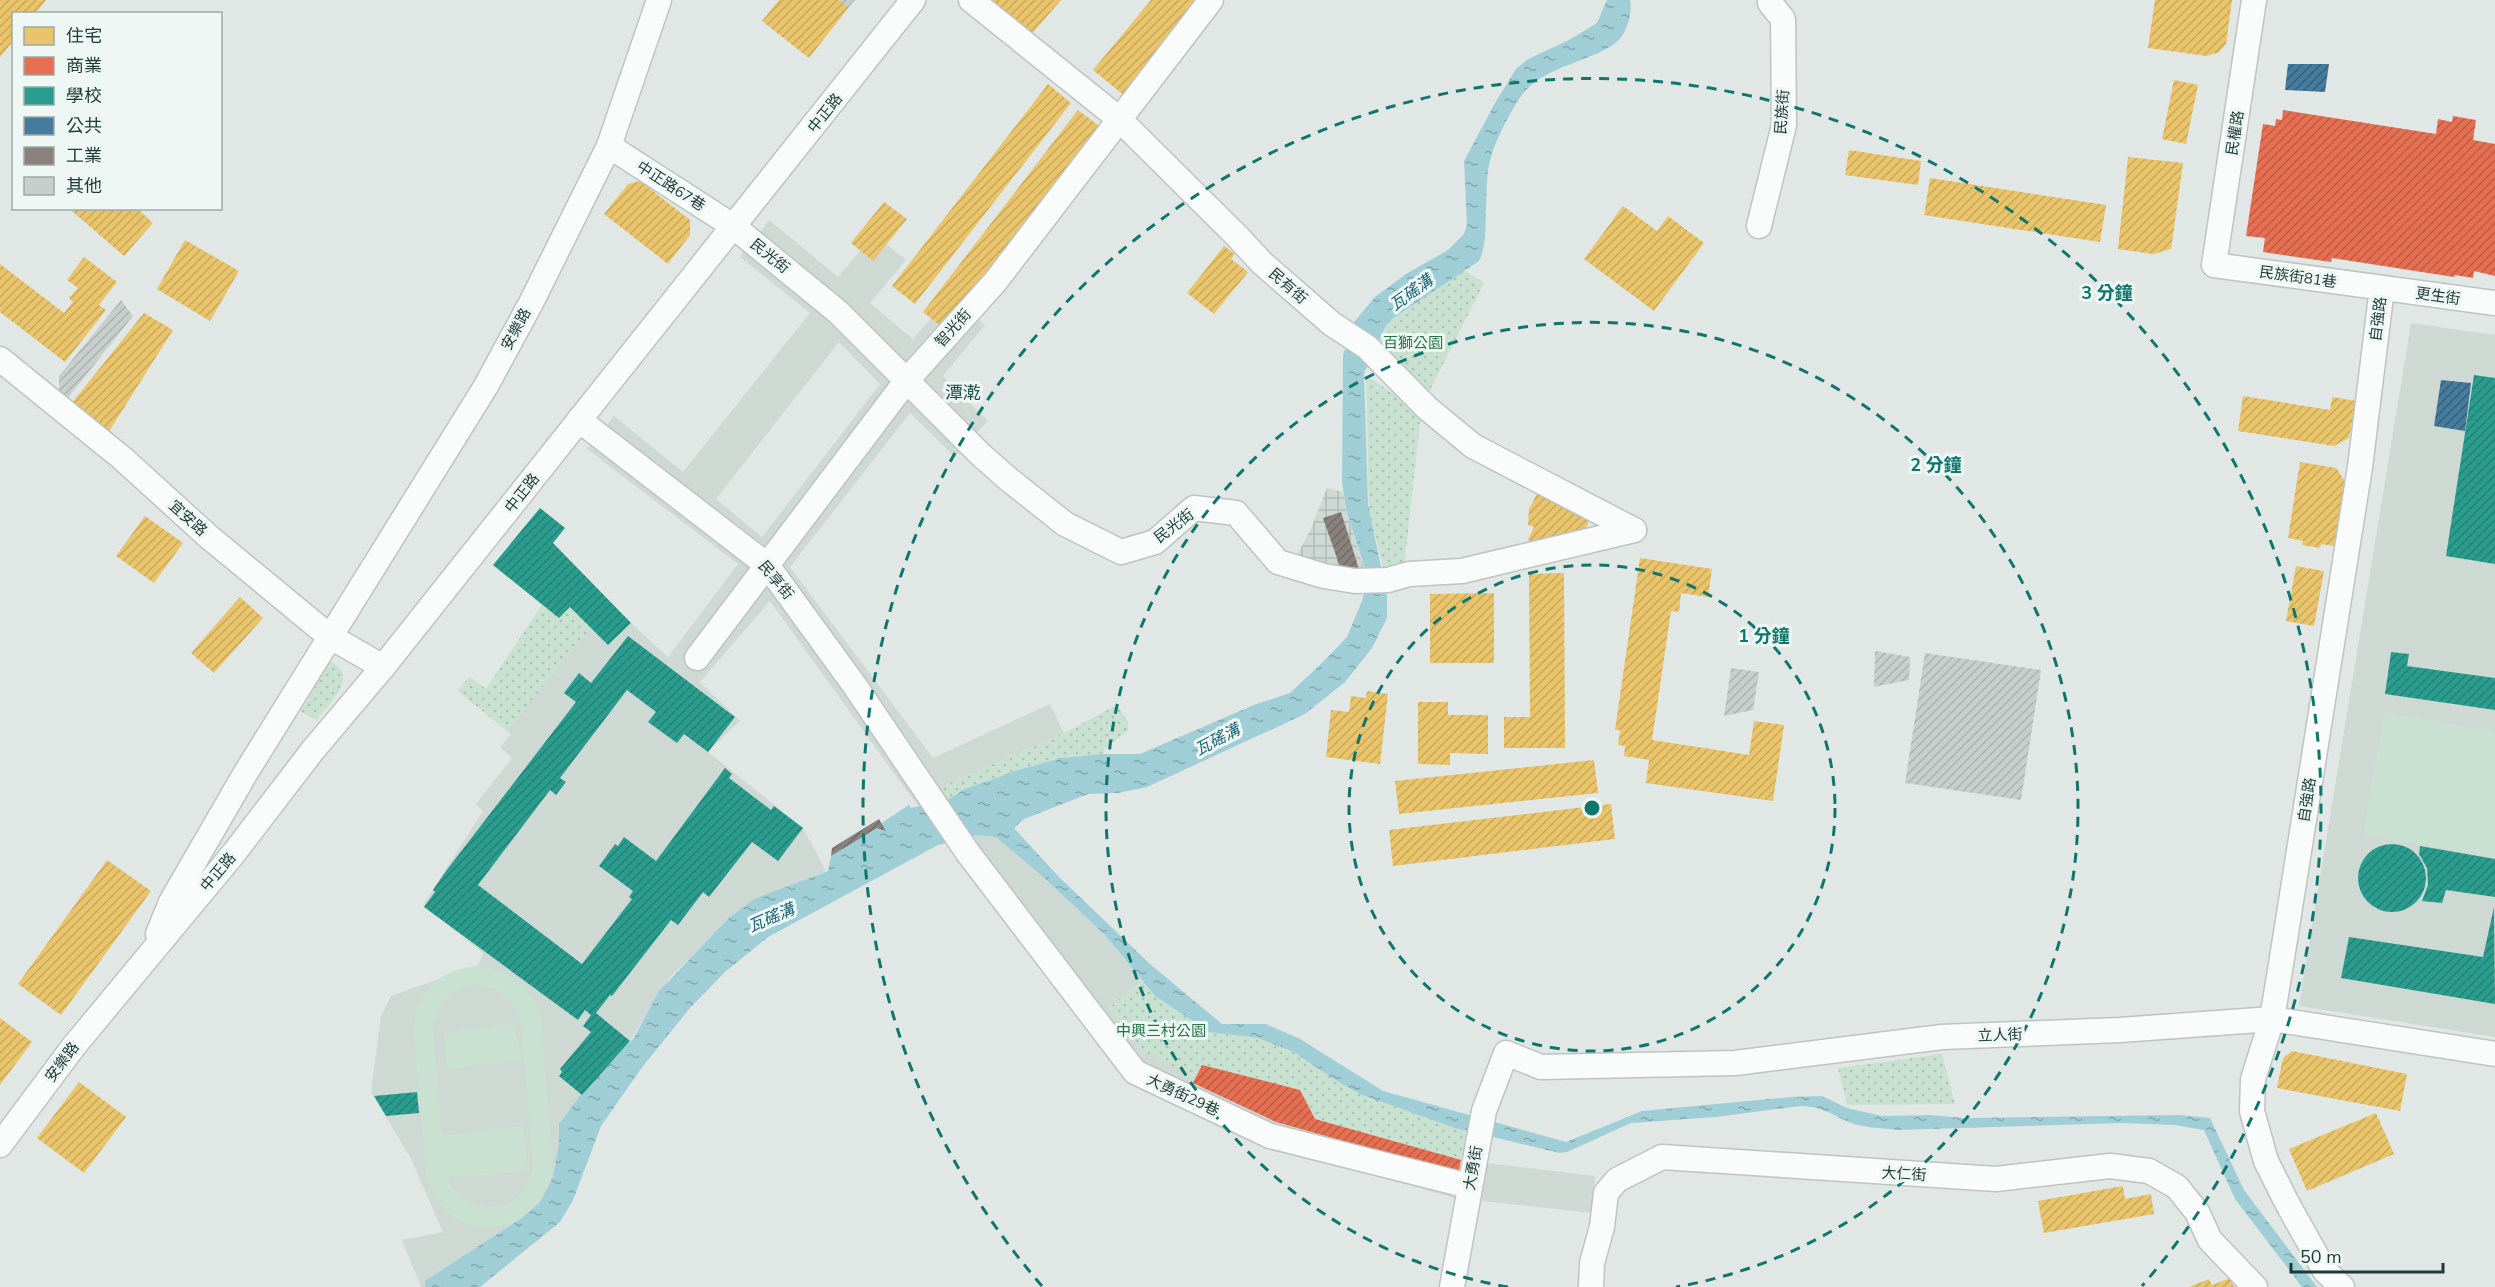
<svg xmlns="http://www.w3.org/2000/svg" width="2495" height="1287" font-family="'Nunito Sans','Noto Sans TC',sans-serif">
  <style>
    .built { fill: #ced9d4; fill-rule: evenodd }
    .industrial { fill: url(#industrial-grid) }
    .green { fill: url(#green-dots) }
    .pitch { fill: #c9e1d1; fill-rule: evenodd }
    .water { fill: url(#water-ripples) }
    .homes { fill: url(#homes-hatch) }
    .shops { fill: url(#shops-hatch) }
    .schools { fill: url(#schools-hatch) }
    .public { fill: url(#public-hatch) }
    .industry { fill: url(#industry-hatch) }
    .building { fill: url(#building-hatch) }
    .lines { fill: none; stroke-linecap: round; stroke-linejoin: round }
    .minor-casing { stroke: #bec4c1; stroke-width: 27 }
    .minor { stroke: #fafbfb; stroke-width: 24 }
    .ring { fill: none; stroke: #0f766e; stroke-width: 3; stroke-dasharray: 10 8 }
    .labels { text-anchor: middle; stroke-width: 6; stroke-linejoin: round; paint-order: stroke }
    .street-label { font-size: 15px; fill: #1f3a34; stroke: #eef7f3 }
    .park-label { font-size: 15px; fill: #287247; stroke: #eef7f3 }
    .water-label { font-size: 16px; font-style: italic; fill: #186477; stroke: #eef7f3 }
    .quarter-label { font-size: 18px; fill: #1b4c42; stroke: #eef7f3 }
    .centre { fill: #0f766e; stroke: #eef7f3; stroke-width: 3 }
    .ring-label { font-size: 18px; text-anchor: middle; font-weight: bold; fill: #0f766e; stroke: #eef7f3; stroke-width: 6; stroke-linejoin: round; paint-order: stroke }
  </style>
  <defs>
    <pattern id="industrial-grid" width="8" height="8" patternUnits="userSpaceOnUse" patternTransform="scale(1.5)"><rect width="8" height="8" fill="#ced9d4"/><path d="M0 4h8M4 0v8" fill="none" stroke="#b0bbb7"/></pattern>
    <pattern id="green-dots" width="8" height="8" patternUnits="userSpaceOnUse" patternTransform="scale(1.5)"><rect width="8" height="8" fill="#c9e1d1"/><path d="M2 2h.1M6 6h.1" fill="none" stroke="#acc2b4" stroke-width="1.8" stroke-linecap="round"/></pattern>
    <pattern id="water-ripples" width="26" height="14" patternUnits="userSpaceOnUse" patternTransform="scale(1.5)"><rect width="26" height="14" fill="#9fced7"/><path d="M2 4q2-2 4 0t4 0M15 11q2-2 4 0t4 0" fill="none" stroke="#81a8af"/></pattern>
    <pattern id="homes-hatch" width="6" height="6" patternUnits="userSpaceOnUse" patternTransform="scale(1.5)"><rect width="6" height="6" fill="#e9c46a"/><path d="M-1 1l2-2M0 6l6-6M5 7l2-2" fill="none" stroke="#c7a95c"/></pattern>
    <pattern id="shops-hatch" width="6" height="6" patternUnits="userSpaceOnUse" patternTransform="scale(1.5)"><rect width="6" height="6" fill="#e76f51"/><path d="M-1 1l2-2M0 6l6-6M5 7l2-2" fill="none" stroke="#bb5c44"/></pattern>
    <pattern id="schools-hatch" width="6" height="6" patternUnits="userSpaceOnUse" patternTransform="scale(1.5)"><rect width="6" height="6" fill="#2a9d8f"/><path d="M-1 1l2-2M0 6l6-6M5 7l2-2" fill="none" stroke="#238176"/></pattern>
    <pattern id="public-hatch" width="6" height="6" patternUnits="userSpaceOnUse" patternTransform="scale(1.5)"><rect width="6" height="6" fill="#457b9d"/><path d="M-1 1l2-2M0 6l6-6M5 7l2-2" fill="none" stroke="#36607a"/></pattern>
    <pattern id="industry-hatch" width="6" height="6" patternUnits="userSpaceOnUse" patternTransform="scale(1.5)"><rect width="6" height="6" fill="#8a817c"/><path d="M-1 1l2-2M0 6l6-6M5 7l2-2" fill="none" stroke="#706b66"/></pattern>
    <pattern id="building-hatch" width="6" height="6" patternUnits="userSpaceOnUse" patternTransform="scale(1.5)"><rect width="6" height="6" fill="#c8cecc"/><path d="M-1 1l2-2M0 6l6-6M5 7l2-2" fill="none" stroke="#abb2b0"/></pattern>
  </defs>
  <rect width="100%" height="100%" fill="#e1e7e4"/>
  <g class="built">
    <path d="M769,220l69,57 36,-43 32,26 -36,43 43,36 37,-43 35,29 -42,51 45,45 -33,36 -45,-44 -120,154 143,191 117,-54 14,29 -123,54 100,88 63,59 37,46 -32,28 36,44 51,25 6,-12 98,25 161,70 134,16 -3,37 -137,-15 -191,-53 -141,-68 -225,-298 -128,-178 -70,81 40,39 -32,31 95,76 23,43 -79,33 -77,73 -50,80 -73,149 -118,81h-8l-19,-47 41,-8 -33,-75 -39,-65 10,-76 10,-20 87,-31 5,-12 -60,-48 60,-94 -7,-7 36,-46 -12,-11 11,-13 -53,-43 11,-14 17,12 56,-84 -49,-40 47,-57 25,20 -12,15 78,80 37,34 70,-93 -151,-115 27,-33 69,56 127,-159 -70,-56zM839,342l41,42 -118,153 -46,-38z"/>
    <polygon points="2411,323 2495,335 2495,1037 2299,1006"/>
  </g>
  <polygon class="industrial" points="1327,488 1343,492 1346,509 1365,573 1295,559 1310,531"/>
  <g class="green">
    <polygon points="1454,264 1484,283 1424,402 1362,347 1410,291"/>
    <polygon points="1366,375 1421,413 1404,568 1384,570 1369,511"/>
    <polygon points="542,605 559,618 570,607 591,627 507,731 458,691 469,677 486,689"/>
    <path d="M332,662c28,15 -3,41 -15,58l-16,-8 28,-49z"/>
    <path d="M1117,705l11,17v9l-23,17 -2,6c-53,5 -108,19 -154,45l-8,-12 123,-54z"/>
    <polygon points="1141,980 1155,996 1209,1032 1258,1038 1294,1052 1332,1078 1360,1094 1467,1131 1461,1160 1315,1119 1300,1090 1202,1065 1196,1077 1145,1053 1109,1008"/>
    <polygon points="1942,1054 1955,1104 1847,1105 1838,1068"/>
  </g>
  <g class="pitch">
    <polygon points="2384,713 2495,731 2495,857 2363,835"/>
    <path d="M480,966c32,5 51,21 61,52 3,35 6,70 8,106 2,17 6,37 2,54 -7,35 -44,55 -78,48 -25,-6 -40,-27 -47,-51l-13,-148c6,-39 28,-59 67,-61zM470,986c26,-2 44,11 51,36l12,144c-8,49 -63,56 -86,13l81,-8 -5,-45 -81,10 -9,-108c4,-22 15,-36 37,-42z"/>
    <polygon points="514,1024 522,1060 447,1069 444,1033"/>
  </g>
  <path class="water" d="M1607,0h23c3,14 -4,37 -17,45 -27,17 -62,21 -85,43 -12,11 -33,53 -37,69 -5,16 -4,33 -5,50 -1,18 1,38 -7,54l-87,58 -7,8 -21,46 4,131 19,92v22l-15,30 -27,34 -40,32 -158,73 -29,6 -30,1 -64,25 -10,9 45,49 91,87 72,60h44l34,15 83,52 183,51 76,-31 150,-14 30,-1 25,12 35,8 48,-1 34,3 216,-3 30,3 34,72 73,97h-15l-67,-88 -31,-69 -29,-5 -54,-2 -224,7c-15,-2 -29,-2 -43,-6 -22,-8 -27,-17 -54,-18l-84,11 -85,6 -64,29 -7,1 -105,-25 -95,-34 -28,-16 -38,-26 -36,-14 -49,-6 -54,-36 -51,-62 -63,-59 -45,-38 -21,-2 -37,10 -170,92 -43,35 -35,36 -47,58 -42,60 -28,74 -13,22 -80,65h-55v-6l97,-63 18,-16 13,-25 6,-33v-20l24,-32 51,-54 25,-47 70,-73 25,-19 74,-28 3,-15 78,-51 2,3 38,-9 16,-10 53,-19 44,-12 41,-4h37l114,-49 36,-12 33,-31 24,-25 15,-36 5,-19 -4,-19 -17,-54 -4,-28 1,-126 12,-34 20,-24 31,-23 42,-24 16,-16 3,-9 -3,-64 31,-58 21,-34 12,-10 41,-19 28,-17z"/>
  <g class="homes">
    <polygon points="0,0 46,0 35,14 14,14 14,40 0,57"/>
    <polygon points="779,0 839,0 849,7 809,58 762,21"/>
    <polygon points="986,0 1061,0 1030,36"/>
    <polygon points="1151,0 1217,0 1132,102 1093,70"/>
    <polygon points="2155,0 2232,0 2226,44 2219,52 2207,56 2148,48"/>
    <polygon points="2174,80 2198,85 2186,144 2162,139"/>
    <polygon points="1048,84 1071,103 915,304 892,286"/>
    <polygon points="1078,110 1102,128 946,330 923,312"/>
    <polygon points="1849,150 1921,161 1918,185 1845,175"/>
    <polygon points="2128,157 2183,163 2171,249 2153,254 2118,249"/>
    <polygon points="1930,178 2106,205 2100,242 1924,215"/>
    <polygon points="640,181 690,220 690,235 668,264 604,214 628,184"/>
    <polygon points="884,202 907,219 873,261 851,243"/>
    <polygon points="1623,206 1657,231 1668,216 1704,243 1654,311 1584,259"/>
    <polygon points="75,208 137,208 153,223 124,256 72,211"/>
    <polygon points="185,240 239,271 210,321 157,289"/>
    <polygon points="1224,246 1235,254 1231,259 1248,272 1214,314 1187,293"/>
    <polygon points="84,257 117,282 99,305 106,310 65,362 0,312 0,264 64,313 73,302 69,298 78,288 67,280"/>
    <polygon points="144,313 173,330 108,433 71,404"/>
    <polygon points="2243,396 2330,410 2332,397 2356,401 2349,438 2334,446 2238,431"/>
    <polygon points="2300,462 2336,468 2345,481 2334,546 2321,544 2320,548 2302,545 2303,541 2288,538"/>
    <polygon points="1538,492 1590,519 1578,546 1556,552 1528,540 1534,527 1528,525 1529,509"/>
    <polygon points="145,516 183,543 154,583 116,556"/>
    <polygon points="1640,558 1712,569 1708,597 1681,593 1679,612 1671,611 1652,740 1749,755 1754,721 1784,725 1773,801 1646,783 1649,760 1624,756 1625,746 1618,745 1620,730 1615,730"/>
    <polygon points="2296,566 2324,571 2314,626 2286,621"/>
    <polygon points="1564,573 1565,748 1504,748 1504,717 1530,717 1529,574"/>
    <polygon points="1494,593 1494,663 1430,663 1430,594"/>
    <polygon points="240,597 263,618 214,673 191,653"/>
    <polygon points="1367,691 1388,694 1380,764 1326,757 1331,710 1349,712 1351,696 1366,698"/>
    <polygon points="1418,702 1448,702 1448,715 1488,715 1488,754 1450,753 1450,765 1418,764"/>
    <polygon points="1594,760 1598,793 1399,814 1395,781"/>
    <polygon points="1611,804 1615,839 1393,866 1389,830"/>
    <polygon points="107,860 151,891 61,1015 18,984"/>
    <polygon points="0,1018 32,1042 0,1085"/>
    <polygon points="2292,1051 2407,1074 2400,1111 2277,1088 2283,1058"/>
    <polygon points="79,1082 126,1117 84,1173 37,1138"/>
    <polygon points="2376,1113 2394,1154 2307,1191 2289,1149"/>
    <polygon points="2123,1186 2125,1199 2151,1194 2154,1214 2044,1233 2038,1201"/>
    <polygon points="2230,1278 2234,1287 2189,1287 2209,1279 2212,1285"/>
  </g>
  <g class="shops">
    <polygon points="2283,110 2436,134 2438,119 2452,122 2453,116 2476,120 2473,140 2495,144 2495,276 2474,271 2473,278 2455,275 2454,277 2332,258 2331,262 2263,252 2265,238 2246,236 2263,124 2275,126 2276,119 2282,120"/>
    <polygon points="1202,1065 1300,1090 1315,1119 1461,1160 1458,1173 1276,1122 1193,1083"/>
  </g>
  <g class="schools">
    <polygon points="2474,375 2495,378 2495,564 2446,556"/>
    <polygon points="540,508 565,528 553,543 631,623 608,645 570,607 559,618 493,565"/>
    <polygon points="628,636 735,717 708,752 684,734 677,743 648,722 656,712 627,690 560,778 566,782 556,795 550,790 478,885 582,964 632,899 629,897 633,891 599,866 615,844 618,846 624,837 656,861 725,768 732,774 729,778 771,810 774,806 803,828 778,861 752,842 709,897 703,892 678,925 671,920 612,996 610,995 596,1013 630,1041 582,1095 559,1076 562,1072 560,1069 591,1032 583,1026 591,1015 585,1010 578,1020 424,907 435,892 433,890 446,871 576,702 564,693 579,673 591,683"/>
    <polygon points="2391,652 2409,654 2407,666 2495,678 2495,710 2385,694"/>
    <circle cx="2392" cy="878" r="34"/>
    <polygon points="2420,846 2495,859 2495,897 2446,890 2442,903 2422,901 2428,885 2427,868 2419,854"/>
    <polygon points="2494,907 2495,1004 2341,978 2349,937 2483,957"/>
    <polygon points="417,1092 419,1113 386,1116 374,1096"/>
  </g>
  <g class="public">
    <polygon points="2288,64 2329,64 2325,92 2285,90"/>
    <polygon points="2441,380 2471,383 2465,431 2434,426"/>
  </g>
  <g class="industry">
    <polygon points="1341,512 1359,569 1340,567 1323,518"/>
    <polygon points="879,819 886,831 877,828 831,856 832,848"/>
  </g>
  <g class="building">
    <polygon points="839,0 855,0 849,7"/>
    <polygon points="121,300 133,316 67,399 59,391 59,376"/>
    <polygon points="1875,651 1910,657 1909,680 1874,687"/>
    <polygon points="1925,653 2041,670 2021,800 1905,783"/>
    <polygon points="1731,668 1759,672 1753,710 1724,716"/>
  </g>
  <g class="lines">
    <g class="minor-casing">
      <g id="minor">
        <polyline points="971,0 1118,118 1237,236 1262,263 1332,324 1367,347 1427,408 1473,446 1634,530"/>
        <polyline points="2254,0 2214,265 2495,303"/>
        <polyline points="609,146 733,226 838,312 980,454 1007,478 1065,524 1121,552 1155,542 1194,508 1236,513 1278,562 1324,576 1355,581 1388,580 1409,574 1462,571 1634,530"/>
        <polyline points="1759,226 1784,125 1783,19 1770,3 1770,0"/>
        <polyline points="0,359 122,458 209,537 329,636 383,667"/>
        <polyline points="579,420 767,565 855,686 968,853 1135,1072 1270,1136 1469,1186"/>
        <polyline points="697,658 907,380 995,282 1211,0"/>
        <polyline points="158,934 171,902 245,774 486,386 532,301 609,146 659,0"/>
        <polyline points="0,1145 74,1046 234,853 313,750 383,667 913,0"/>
        <polyline points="1452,1287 1484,1111 1506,1053 1541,1067 1735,1063 1942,1037 2120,1030 2272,1019 2495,1054"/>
        <polyline points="1591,1287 1592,1263 1602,1227 1606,1193 1617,1180 1662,1157 1996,1179 2110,1166 2149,1171 2177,1187 2197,1212 2210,1240 2255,1287"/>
        <polyline points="2342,1287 2325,1271 2287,1203 2266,1161 2252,1111 2253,1079 2272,1019 2282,958 2360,467 2382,288"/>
      </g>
    </g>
    <use href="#minor" class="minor"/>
  </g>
  <g class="ring">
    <circle cx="1592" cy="808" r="243"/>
    <path d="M1508 1287A486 486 0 1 1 1676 1287"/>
    <path d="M1042 1286A729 729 0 1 1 2142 1286"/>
  </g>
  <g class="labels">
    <g class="street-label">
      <text transform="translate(1782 112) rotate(-86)" y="5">民族街</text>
      <text transform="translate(825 113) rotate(-51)" y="5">中正路</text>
      <text transform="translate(2235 133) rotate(-81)" y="5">民權路</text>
      <text transform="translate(671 186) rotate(33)" y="5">中正路67巷</text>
      <text transform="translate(770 256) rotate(39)" y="5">民光街</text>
      <text transform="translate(2298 277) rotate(8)" y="5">民族街81巷</text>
      <text transform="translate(1288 286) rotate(41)" y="5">民有街</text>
      <text transform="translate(2438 296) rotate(8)" y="5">更生街</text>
      <text transform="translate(2378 319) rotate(-83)" y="5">自強路</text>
      <text transform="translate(953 328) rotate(-48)" y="5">智光街</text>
      <text transform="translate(516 329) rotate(-62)" y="5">安樂路</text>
      <text transform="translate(522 493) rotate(-51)" y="5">中正路</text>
      <text transform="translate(188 518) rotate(42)" y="5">宜安路</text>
      <text transform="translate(1174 526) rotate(-37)" y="5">民光街</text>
      <text transform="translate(776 580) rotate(50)" y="5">民享街</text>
      <text transform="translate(2307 800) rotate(-81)" y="5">自強路</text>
      <text transform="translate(218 872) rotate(-50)" y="5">中正路</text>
      <text transform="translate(2000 1035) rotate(-2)" y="5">立人街</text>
      <text transform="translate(62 1062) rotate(-53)" y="5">安樂路</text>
      <text transform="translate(1183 1095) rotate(25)" y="5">大勇街29巷</text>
      <text transform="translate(1473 1168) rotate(-80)" y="5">大勇街</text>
      <text transform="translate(1904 1174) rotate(3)" y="5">大仁街</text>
    </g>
    <g class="park-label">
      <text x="1413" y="348">百獅公園</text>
      <text x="1161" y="1036">中興三村公園</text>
    </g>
    <g class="water-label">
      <text transform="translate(1411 292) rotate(-36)" y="6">瓦磘溝</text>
      <text transform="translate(1217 739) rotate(-28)" y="6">瓦磘溝</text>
      <text transform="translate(771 917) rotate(-23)" y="6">瓦磘溝</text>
    </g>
    <g class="quarter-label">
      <text x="963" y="399">潭漧</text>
    </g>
  </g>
  <circle cx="1592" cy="808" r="9" class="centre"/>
  <g class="ring-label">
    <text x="2107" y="299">3 分鐘</text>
    <text x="1936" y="471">2 分鐘</text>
    <text x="1764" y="642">1 分鐘</text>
  </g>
  <rect x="12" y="12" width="210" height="198" fill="#eef7f3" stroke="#9baba7" stroke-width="1.5"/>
  <rect x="24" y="27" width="30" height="18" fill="#e9c46a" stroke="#9baba7" stroke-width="1.5"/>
  <text x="66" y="42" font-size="18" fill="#1f3a34">住宅</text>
  <rect x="24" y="57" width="30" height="18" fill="#e76f51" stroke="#9baba7" stroke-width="1.5"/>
  <text x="66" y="72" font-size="18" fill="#1f3a34">商業</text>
  <rect x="24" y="87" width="30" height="18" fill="#2a9d8f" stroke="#9baba7" stroke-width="1.5"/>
  <text x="66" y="102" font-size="18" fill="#1f3a34">學校</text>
  <rect x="24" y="117" width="30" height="18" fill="#457b9d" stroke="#9baba7" stroke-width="1.5"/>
  <text x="66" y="132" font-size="18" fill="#1f3a34">公共</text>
  <rect x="24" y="147" width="30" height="18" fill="#8a817c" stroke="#9baba7" stroke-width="1.5"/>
  <text x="66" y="162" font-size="18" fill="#1f3a34">工業</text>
  <rect x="24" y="177" width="30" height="18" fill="#c8cecc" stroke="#9baba7" stroke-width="1.5"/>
  <text x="66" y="192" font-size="18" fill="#1f3a34">其他</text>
  <path d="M2291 1263v9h152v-9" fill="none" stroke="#1f3a34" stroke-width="3"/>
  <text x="2300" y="1263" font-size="18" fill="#1f3a34" stroke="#eef7f3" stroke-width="4.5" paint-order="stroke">50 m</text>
</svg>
